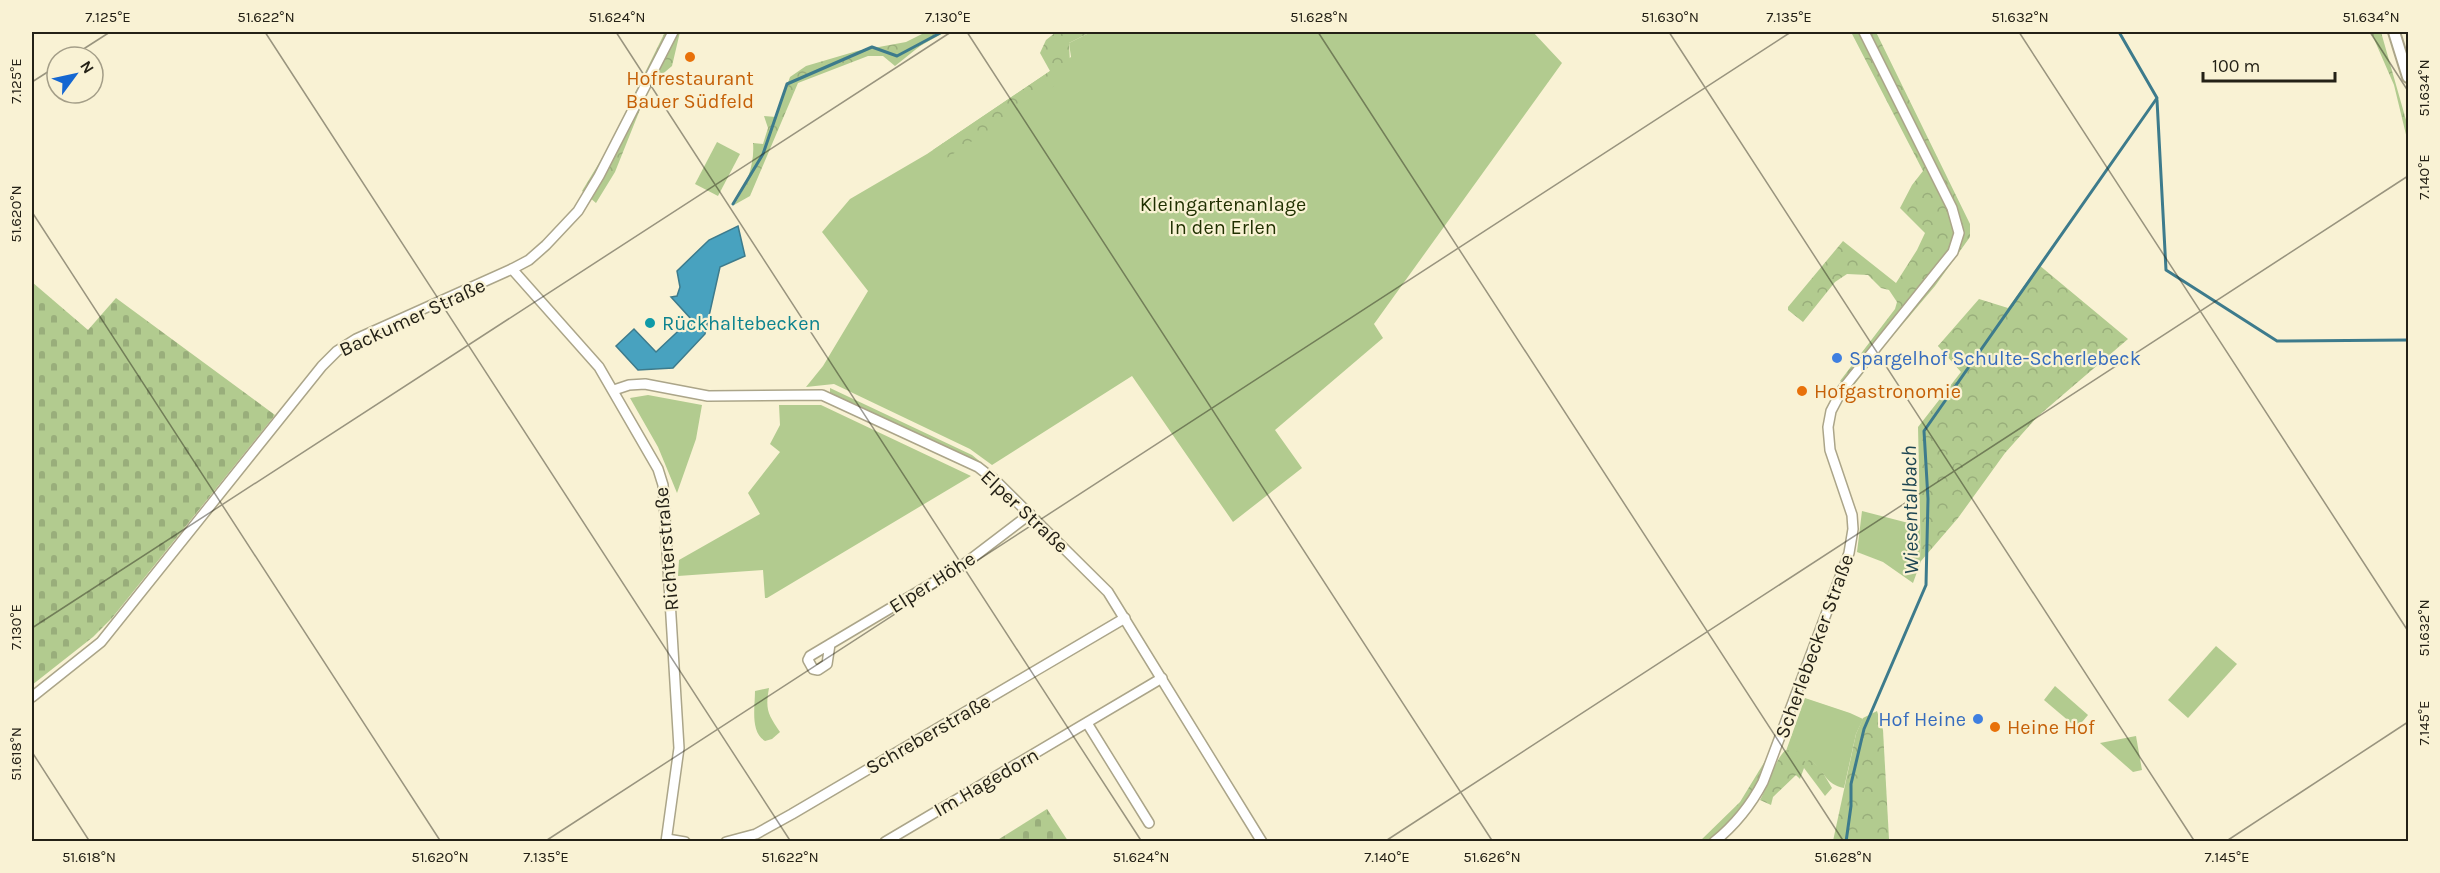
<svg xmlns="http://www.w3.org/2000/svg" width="2440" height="873" font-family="Karla,sans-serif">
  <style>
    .green { fill: #b2cb8f }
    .forest { fill: url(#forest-crowns) }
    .cemetery { fill: url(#cemetery-stones) }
    .water { fill: #48a2bf; stroke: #3d7b8c; stroke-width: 1.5 }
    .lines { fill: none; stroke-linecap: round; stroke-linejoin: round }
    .stream { stroke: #3d7b8c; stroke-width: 3 }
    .minor-casing { stroke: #aba589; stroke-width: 12 }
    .major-casing { stroke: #aba589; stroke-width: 14 }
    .minor { stroke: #fff; stroke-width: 9 }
    .major { stroke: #fff; stroke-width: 10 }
    .ticks { fill: none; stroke: #242116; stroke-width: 1.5; stroke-opacity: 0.45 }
    .food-dot { fill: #e8710a; stroke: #f9f2d4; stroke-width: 2 }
    .culture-dot { fill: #0f9aa8; stroke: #f9f2d4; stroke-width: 2 }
    .shop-dot { fill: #3f7fe0; stroke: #f9f2d4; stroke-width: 2 }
    .labels { text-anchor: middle; stroke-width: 4.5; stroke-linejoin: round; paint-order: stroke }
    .food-label { font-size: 20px; fill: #c56008; stroke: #f9f2d4; text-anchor: start }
    .park-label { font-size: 20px; fill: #1f2f00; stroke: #f9f2d4 }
    .street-label { font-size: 20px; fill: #242116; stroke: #f9f2d4 }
    .culture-label { font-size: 20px; fill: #0d838f; stroke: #f9f2d4; text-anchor: start }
    .shop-label { font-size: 20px; fill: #366cbe; stroke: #f9f2d4; text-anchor: start }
    .water-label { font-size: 21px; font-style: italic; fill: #1e4653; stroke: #f9f2d4 }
    .neatline { fill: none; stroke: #242116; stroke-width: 2 }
    .ticks-label { font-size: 15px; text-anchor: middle; fill: #242116 }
  </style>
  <defs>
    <pattern id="forest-crowns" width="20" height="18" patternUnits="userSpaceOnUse" patternTransform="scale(1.5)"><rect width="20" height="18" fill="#b2cb8f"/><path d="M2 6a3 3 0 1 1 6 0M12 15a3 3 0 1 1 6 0" fill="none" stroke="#99ae7b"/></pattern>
    <pattern id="cemetery-stones" width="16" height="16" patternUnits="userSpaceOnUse" patternTransform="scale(1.5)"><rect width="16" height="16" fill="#b2cb8f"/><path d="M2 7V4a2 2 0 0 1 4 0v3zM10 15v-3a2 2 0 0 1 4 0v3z" fill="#99ae7b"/></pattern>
  </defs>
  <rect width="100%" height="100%" fill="#f9f2d4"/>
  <g class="green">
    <polygon points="1091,32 1533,32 1562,63 1374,324 1383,338 1275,430 1302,468 1233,522 1132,376 992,465 970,449 834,384 806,387 823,366 868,291 822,232 850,199 927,154 1071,57 1069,43"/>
    <polygon points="717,142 740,154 718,196 695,184"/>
    <polygon points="830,388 972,455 999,477 1041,517 1039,518 1000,479 830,394"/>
    <polygon points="648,395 702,405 696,439 677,493 658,447 630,398"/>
    <polygon points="779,405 821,405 971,476 767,598 765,598 763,570 678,576 679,560 760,514 748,493 780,452 770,444 780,425"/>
    <polygon points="1862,511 1920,526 1921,561 1913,583 1883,562 1857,552"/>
    <polygon points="2216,646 2237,664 2188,718 2168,700"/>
    <polygon points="2055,686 2088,715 2077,728 2044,700"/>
    <path d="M769,688c-4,22 -1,26 11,44l-8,7 -7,2c-15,-9 -10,-34 -10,-50z"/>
    <path d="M1805,698l45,15 13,6 -7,15 -12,54c-20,-4 -19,-18 -34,-28l-4,4 -20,-13z"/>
    <polygon points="2136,736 2142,770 2133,772 2100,743"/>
  </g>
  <g class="forest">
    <polygon points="665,32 680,32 672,66 659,77 647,92 615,172 596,203 582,191 607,150"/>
    <path d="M926,32h19l-25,14 -25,20 -12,-10h-15l-70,27 -48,113 -16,9c12,-18 21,-41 19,-62l10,1 5,-16 -4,-12 12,1 14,-40 16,-11 51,-15 49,-9z"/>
    <polygon points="1056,32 1091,32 1069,43 1070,63 1053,87 941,162 933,150 1050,71 1040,53 1046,40"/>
    <polygon points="1851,32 1876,32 1970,224 1970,237 1935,286 1885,345 1850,390 1840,381 1895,309 1897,302 1889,290 1881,288 1868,275 1847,274 1835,282 1803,322 1788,310 1788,307 1843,241 1896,283 1917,250 1925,233 1900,208 1912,185 1923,171"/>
    <polygon points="2371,32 2381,32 2408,127 2408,143 2394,85"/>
    <polygon points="2039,265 2128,339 2037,417 2005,453 1958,518 1921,561 1918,427 1961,372 1938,346 1979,299 2008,308"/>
    <polygon points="1877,711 1883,730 1889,839 1887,842 1833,841 1856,734 1863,718"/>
    <path d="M1786,750l12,2 8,11 4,-4 10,9 12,20 -7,8 -21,-28 -4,11 -4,-4 -23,22 -2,8 -11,-5c8,-14 15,-42 26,-50z"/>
    <path d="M1765,761l2,4c-10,23 -40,76 -68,77l41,-40z"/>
  </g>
  <g class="cemetery">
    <polygon points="32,282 88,330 116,298 275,415 112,618 93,637 32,685"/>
    <polygon points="1047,809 1068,841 996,841"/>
  </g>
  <polygon class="water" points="738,226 745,256 720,267 705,334 673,368 638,370 616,346 634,329 656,352 691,319 671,297 677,296 680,287 677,271 709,240"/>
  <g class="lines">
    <g class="stream">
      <polyline points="2157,100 2166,270 2277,341 2408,340"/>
      <polyline points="733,204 763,154 787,84 872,47 897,56 942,32"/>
      <polyline points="1846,842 1851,806 1851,784 1864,729 1926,585 1928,499 1924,431 2157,98 2119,32"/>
    </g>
    <g class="minor-casing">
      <g id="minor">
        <polyline points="512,269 599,367 658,469 663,485 679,748 666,842"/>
        <polyline points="614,390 629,385 645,384 708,396 822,395 978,467 996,481 1108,592 1262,842"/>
        <polyline points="830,644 827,664 818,670 813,669 808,660 810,656 963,565 1030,514"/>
        <polyline points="32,697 101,642 322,366 337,351 356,339 512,269 529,260 546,245 578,211 599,176 673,32"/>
        <polyline points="1087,723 1149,823"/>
        <polyline points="667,839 685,842"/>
        <polyline points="726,842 756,834 792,814 1125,618"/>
        <polyline points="885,842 1162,678"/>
        <path d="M1714,842c21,-17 37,-37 49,-60l86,-229 4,-24 -1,-14 -22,-65 -2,-23 3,-16 11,-21 111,-138 6,-19 -7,-25 -88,-176"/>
      </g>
    </g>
    <g class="major-casing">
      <polyline id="major" points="2394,32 2408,77"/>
    </g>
    <use href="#minor" class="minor"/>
    <use href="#major" class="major"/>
  </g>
  <path class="ticks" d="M265,32l526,810M616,32l526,810M967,32l526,810M1318,32l526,810M1669,32l526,810M2019,32l389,599M2370,32l38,59M71,57l39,-25M32,82l25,-16M32,212l409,630M32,628l919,-596M32,752l58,90M544,842l1247,-810M1384,842l1024,-666M2225,842l183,-120"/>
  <g class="food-dot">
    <circle cx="690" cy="57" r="6"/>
    <circle cx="1802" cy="391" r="6"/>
    <circle cx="1995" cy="727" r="6"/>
  </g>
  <circle class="culture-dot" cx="650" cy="323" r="6"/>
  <g class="shop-dot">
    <circle cx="1837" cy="358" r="6"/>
    <circle cx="1978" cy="719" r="6"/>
  </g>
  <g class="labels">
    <g class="food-label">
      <text x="690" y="85" text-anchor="middle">Hofrestaurant<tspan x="690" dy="23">Bauer Südfeld</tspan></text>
      <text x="1814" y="398">Hofgastronomie</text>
      <text x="2007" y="734">Heine Hof</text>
    </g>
    <g class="park-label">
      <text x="1223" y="211">Kleingartenanlage<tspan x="1223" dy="23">In den Erlen</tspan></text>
    </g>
    <g class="street-label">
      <text transform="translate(412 317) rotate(-25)" y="7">Backumer Straße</text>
      <text transform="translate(1025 511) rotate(43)" y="7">Elper Straße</text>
      <text transform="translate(666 549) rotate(-95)" y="7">Richterstraße</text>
      <text transform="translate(932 582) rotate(-32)" y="7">Elper Höhe</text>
      <text transform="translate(1814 646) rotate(-70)" y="7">Scherlebecker Straße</text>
      <text transform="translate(928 734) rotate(-30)" y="7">Schreberstraße</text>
      <text transform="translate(986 782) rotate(-30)" y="7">Im Hagedorn</text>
    </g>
    <g class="culture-label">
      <text x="662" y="330">Rückhaltebecken</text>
    </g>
    <g class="shop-label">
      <text x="1849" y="365">Spargelhof Schulte-Scherlebeck</text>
      <text x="1966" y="726" text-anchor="end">Hof Heine</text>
    </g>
    <g class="water-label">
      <text transform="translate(1910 510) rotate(-91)" y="7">Wiesentalbach</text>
    </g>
  </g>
  <rect width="2440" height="873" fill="none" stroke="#f9f2d4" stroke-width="66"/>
  <g transform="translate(75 75) rotate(57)"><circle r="28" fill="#f9f2d4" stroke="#a49e88" stroke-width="1.5"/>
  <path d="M0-4.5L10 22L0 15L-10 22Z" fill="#1567d1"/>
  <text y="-9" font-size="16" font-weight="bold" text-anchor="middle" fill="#242116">N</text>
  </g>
  <path d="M2203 72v9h132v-9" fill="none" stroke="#242116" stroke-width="3"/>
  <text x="2212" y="72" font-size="18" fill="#242116" stroke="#f9f2d4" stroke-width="4.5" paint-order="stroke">100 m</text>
  <rect x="33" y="33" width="2374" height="807" class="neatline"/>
  <g class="ticks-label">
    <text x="108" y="22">7.125°E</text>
    <text x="266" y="22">51.622°N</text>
    <text x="617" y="22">51.624°N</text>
    <text x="948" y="22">7.130°E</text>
    <text x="1319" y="22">51.628°N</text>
    <text x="1670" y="22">51.630°N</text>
    <text x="1789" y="22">7.135°E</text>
    <text x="2020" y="22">51.632°N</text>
    <text x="2371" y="22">51.634°N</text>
    <text transform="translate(16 81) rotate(-90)" y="5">7.125°E</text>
    <text transform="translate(2424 88) rotate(-90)" y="5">51.634°N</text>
    <text transform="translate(2424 177) rotate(-90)" y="5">7.140°E</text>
    <text transform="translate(16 214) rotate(-90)" y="5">51.620°N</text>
    <text transform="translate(16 627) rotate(-90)" y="5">7.130°E</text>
    <text transform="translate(2424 628) rotate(-90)" y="5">51.632°N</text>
    <text transform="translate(2424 723) rotate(-90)" y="5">7.145°E</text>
    <text transform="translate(16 754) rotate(-90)" y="5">51.618°N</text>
    <text x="89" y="862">51.618°N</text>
    <text x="440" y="862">51.620°N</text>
    <text x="546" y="862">7.135°E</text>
    <text x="790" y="862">51.622°N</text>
    <text x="1141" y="862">51.624°N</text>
    <text x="1387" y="862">7.140°E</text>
    <text x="1492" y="862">51.626°N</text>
    <text x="1843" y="862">51.628°N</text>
    <text x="2227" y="862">7.145°E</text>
  </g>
</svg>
